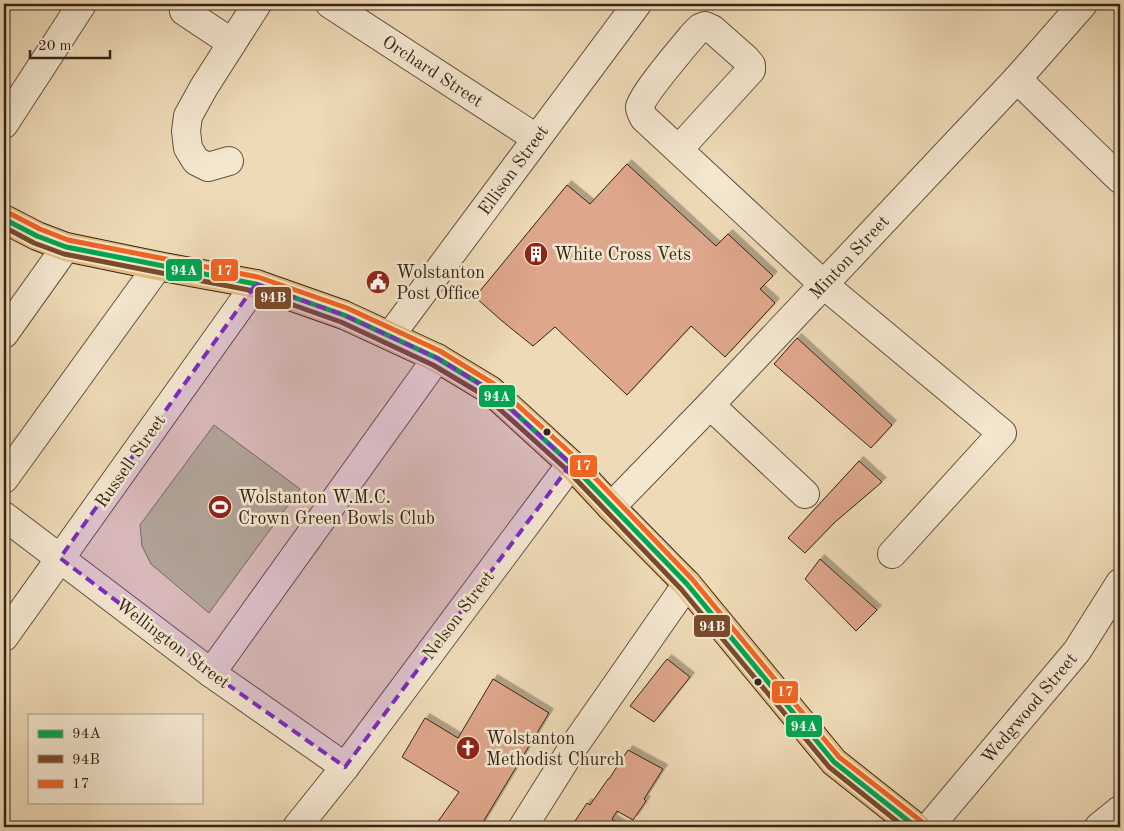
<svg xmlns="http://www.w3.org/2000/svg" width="1124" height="831" font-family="'Old Standard TT',serif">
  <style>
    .green { fill: #bcbe8b; stroke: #787252 }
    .building { fill: #dea68b; stroke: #352518; filter: url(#shadow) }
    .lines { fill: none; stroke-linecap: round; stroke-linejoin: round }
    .minor-casing { stroke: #635240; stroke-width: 30 }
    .major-casing { stroke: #352518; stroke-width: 30 }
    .minor { stroke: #f4e7d0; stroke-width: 28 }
    .major { stroke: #e7bd7b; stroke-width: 28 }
    .bus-1-casing { stroke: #f4e7d0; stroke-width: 9 }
    .bus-2-casing { stroke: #f4e7d0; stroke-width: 9 }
    .bus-3-casing { stroke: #f4e7d0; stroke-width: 9 }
    .bus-1 { stroke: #00a651; stroke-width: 5 }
    .bus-2 { stroke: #7a4b2a; stroke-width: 5 }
    .bus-3 { stroke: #f26522; stroke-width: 5 }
    .marked { fill: #7b2cbf; fill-opacity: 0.2; stroke: #7b2cbf; stroke-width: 4; stroke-dasharray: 10 6; stroke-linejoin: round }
    .bus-dot { fill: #352518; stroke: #f4e7d0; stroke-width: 2 }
    .labels { text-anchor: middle; stroke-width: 5; stroke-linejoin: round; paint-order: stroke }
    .street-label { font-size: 18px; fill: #352518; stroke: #f4e7d0 }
    .poi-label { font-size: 18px; fill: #352518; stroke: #f4e7d0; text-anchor: start }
    .line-badge { stroke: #f4e7d0; stroke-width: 2 }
    .badge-label { font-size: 14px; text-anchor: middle; font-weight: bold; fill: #fff }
  </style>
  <defs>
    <filter id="shadow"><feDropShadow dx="4.5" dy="-4.5" stdDeviation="0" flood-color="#0004"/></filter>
  </defs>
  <rect width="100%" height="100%" fill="#eedab6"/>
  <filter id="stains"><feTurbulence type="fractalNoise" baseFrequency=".004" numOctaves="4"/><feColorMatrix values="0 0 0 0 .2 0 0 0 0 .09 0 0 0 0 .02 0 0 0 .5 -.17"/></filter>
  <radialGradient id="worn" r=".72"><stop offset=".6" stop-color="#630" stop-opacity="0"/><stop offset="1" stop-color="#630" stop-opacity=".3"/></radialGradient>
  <polygon class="green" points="214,425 300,489 209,613 151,564 142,546 140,525"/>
  <g class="building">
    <polygon points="627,164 716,246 728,234 773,276 760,289 775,303 725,357 691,326 627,395 555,327 533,346 502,321 475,297 567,185 590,204"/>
    <polygon points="797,338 892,425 871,448 774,364"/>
    <polygon points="859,461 882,482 834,523 805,553 788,538"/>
    <polygon points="820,559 877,610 856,631 805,579"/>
    <polygon points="667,659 690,677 654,722 630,706"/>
    <polygon points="493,679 549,713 480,827 434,827 459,792 402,757 425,718 458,738"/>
    <polygon points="628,750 663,769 644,799 646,801 633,820 617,811 612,819 624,827 571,827 587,803 590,805 608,779 609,779"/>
  </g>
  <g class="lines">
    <g class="minor-casing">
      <g id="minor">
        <polyline points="330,4 536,138"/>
        <polyline points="184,11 232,43"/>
        <polyline points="1017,79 1120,179"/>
        <polyline points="4,124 82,4"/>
        <path d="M679,149l72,-79v-5l-5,-6 -34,-30 -7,-3 -5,2 -6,6c-10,12 -52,61 -54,73 0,4 2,7 4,11l179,166 179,149 -110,121"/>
        <polyline points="229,161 208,167 196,161 188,148 186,131 188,116 204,87 257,4"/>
        <polyline points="4,334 66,247"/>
        <polyline points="390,336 637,4"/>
        <polyline points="710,405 805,494"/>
        <polyline points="4,479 158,266"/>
        <polyline points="611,507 710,405 1017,79 1083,4"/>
        <polyline points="4,516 211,673 345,767"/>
        <polyline points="4,637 256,284"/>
        <polyline points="211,673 437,358"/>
        <polyline points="297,827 345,767 571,464"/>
        <polyline points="523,827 574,746 687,584"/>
        <polyline points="929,827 1077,651 1120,583"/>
        <polyline points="1099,827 1120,810"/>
      </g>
    </g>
    <g class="major-casing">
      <polyline id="major" points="4,219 37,236 66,247 158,266 256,284 344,315 437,358 490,390 571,464 611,507 687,584 834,762 916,827"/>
    </g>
    <use href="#minor" class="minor"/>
    <use href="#major" class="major"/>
    <g class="bus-1-casing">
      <polyline id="bus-1" points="4,219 37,236 66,247 256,284 344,315 437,358 490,390 571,464 687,584 834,762 916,827"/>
    </g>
    <g class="bus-2-casing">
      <polyline id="bus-2" points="4,227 34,243 64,254 254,291 341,322 433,365 485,396 566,469 681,589 829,767 904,827"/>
    </g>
    <g class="bus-3-casing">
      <polyline id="bus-3" points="7,212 40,229 68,240 258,277 347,308 440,351 494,384 576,458 692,579 839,757 921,821"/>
    </g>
    <use href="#bus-1" class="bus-1"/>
    <use href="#bus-2" class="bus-2"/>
    <use href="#bus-3" class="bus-3"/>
  </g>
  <path class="marked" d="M256,284l88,31 93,43 53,32 81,74 -226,303 -134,-94 -151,-115z"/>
  <defs>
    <g id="building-disc" transform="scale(1.25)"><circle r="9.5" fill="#8f2418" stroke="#f4e7d0"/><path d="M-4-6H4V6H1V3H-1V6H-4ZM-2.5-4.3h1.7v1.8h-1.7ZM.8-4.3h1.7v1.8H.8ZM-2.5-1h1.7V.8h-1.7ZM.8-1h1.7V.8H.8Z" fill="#fff"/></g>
    <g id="civic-disc" transform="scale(1.25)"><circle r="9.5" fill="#8f2418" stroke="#f4e7d0"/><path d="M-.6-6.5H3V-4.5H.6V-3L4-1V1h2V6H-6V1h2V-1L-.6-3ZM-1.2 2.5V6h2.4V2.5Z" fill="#fff"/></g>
    <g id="stadium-disc" transform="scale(1.25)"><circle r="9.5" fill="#8f2418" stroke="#f4e7d0"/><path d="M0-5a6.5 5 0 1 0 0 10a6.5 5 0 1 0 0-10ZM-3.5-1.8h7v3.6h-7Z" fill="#fff"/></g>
    <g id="church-disc" transform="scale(1.25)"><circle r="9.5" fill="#8f2418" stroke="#f4e7d0"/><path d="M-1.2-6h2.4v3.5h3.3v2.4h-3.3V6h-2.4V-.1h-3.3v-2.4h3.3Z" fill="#fff"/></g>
  </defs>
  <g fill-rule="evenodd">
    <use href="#building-disc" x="536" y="254"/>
    <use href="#civic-disc" x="378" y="282"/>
    <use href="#stadium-disc" x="220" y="507"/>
    <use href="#church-disc" x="468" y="748"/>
  </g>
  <g class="bus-dot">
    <circle cx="547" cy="432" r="4.5"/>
    <circle cx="758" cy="682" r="4.5"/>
  </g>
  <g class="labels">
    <g class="street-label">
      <text transform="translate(433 71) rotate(33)" y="6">Orchard Street</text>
      <text transform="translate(513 170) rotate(-54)" y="6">Ellison Street</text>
      <text transform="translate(849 257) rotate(-47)" y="6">Minton Street</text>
      <text transform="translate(130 461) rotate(-55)" y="6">Russell Street</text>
      <text transform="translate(458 615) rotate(-53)" y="6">Nelson Street</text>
      <text transform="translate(173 643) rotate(37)" y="6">Wellington Street</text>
      <text transform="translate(1029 708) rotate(-50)" y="6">Wedgwood Street</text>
    </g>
    <g class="poi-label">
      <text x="554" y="260">White Cross Vets</text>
      <text x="396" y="278">Wolstanton<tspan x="396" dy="21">Post Office</tspan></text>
      <text x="238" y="503">Wolstanton W.M.C.<tspan x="238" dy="21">Crown Green Bowls Club</tspan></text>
      <text x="486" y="744">Wolstanton<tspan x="486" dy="21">Methodist Church</tspan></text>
    </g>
  </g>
  <g class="line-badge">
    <rect x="165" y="258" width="38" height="24" rx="5" fill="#00a651"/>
    <rect x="210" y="258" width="29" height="24" rx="5" fill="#f26522"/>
    <rect x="254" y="286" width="38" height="24" rx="5" fill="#7a4b2a"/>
    <rect x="478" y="384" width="38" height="24" rx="5" fill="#00a651"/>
    <rect x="569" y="454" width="29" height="24" rx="5" fill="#f26522"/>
    <rect x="693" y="614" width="38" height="24" rx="5" fill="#7a4b2a"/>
    <rect x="771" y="680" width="28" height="24" rx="5" fill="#f26522"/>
    <rect x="785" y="714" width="38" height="24" rx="5" fill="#00a651"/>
  </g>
  <g class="badge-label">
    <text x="184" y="275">94A</text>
    <text x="224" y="275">17</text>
    <text x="273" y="302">94B</text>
    <text x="497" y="401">94A</text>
    <text x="583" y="470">17</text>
    <text x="712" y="631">94B</text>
    <text x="785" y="696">17</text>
    <text x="804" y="731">94A</text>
  </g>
  <rect width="1124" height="831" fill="none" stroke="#eedab6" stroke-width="20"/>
  <rect x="5" y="5" width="1114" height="821" fill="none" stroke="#352518" stroke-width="2.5"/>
  <rect x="10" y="10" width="1104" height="811" fill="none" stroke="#352518"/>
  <rect x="28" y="714" width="175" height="90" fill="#f4e7d0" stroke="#a89986"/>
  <rect x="38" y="730" width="25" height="8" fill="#00a651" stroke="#a89986"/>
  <text x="72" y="738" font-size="15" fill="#352518">94A</text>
  <rect x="38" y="755" width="25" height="8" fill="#7a4b2a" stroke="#a89986"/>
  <text x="72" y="764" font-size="15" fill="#352518">94B</text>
  <rect x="38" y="780" width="25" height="8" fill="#f26522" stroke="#a89986"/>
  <text x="72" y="788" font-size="15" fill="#352518">17</text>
  <path d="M30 50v8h80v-8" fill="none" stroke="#352518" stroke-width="2.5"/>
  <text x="38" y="50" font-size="15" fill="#352518" stroke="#f4e7d0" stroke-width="4" paint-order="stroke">20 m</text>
  <rect width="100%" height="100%" filter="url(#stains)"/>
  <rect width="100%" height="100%" fill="url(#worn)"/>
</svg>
